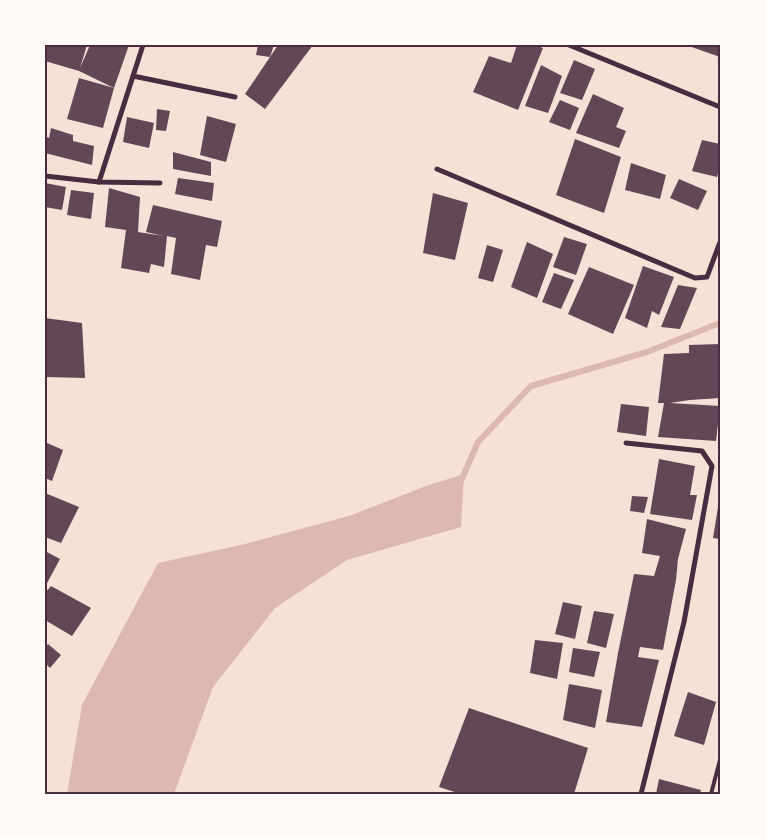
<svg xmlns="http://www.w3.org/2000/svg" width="765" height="839" font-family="'Fira Sans Condensed',sans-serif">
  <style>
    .water { fill: #dcb8b0 }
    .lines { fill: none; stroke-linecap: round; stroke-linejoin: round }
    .stream { stroke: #dcb8b0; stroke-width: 6 }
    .building { fill: #644757 }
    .service { stroke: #4a2c40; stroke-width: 4 }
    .minor { stroke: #4a2c40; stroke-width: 5 }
    .neatline { fill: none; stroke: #4a2c40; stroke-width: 2 }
  </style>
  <rect width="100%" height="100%" fill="#f7e1d7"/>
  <polygon class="water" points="464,474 461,527 347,560 275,608 213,687 174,794 67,794 82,705 158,563 245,544 349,516 426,486"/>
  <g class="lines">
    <polyline class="stream" points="461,481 478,442 531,386 647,352 720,323"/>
  </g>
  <g class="building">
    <polygon points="45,45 87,45 80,68 90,45 129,45 114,88 79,71 45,61"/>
    <polygon points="258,45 274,45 270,57 256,55"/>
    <polygon points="278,45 313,45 265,109 245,94"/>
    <polygon points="517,45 536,45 543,48 518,110 473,92 489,56 511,63"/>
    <polygon points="686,45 720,45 720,57"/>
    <polygon points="574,60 595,69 582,100 560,93"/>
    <polygon points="541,65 562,76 548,113 525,106"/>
    <polygon points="79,78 114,88 103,128 67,119"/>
    <polygon points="593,94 624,108 616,127 626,131 619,148 576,133"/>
    <polygon points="560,100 579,108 570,130 549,122"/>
    <polygon points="157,109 170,111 166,131 156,130"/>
    <polygon points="207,116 236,124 226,162 200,155"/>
    <polygon points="127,117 154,123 149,148 123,142"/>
    <polygon points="51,128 73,135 73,141 94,146 92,165 45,153 45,136 49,138"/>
    <polygon points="575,139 621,157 604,213 556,195"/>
    <polygon points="702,140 720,144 720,165 717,177 692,171"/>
    <polygon points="173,152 211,162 211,176 173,169"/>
    <polygon points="631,163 666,175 660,199 625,190"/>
    <polygon points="178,178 214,183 212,201 175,194"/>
    <polygon points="679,179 707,191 698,210 670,198"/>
    <polygon points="45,183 66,187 62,210 45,207"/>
    <polygon points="109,188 140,197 138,232 163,236 146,232 153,205 222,221 217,247 206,245 200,280 171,274 176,238 167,236 164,267 151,264 149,273 121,268 126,230 105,227"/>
    <polygon points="71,190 94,193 91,219 67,215"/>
    <polygon points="433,193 468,203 455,260 423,253"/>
    <polygon points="564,237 587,244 576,275 553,267"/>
    <polygon points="527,242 553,254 537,298 511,287"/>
    <polygon points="487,245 503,250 493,282 478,278"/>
    <polygon points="643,266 674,277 659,315 652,311 647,328 625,318"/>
    <polygon points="589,267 634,285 613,334 568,314"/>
    <polygon points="554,273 574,280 561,309 542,302"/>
    <polygon points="678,285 697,288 680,329 661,327"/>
    <polygon points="45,318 82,323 85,378 45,377"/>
    <polygon points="720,344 720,398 690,400 670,403 720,406 716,441 658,437 664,403 658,403 664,354 689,353 689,345"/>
    <polygon points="621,404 649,407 646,436 617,432"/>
    <polygon points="45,442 63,450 52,481 45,478"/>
    <polygon points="659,459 695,466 690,495 697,495 692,520 650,514"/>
    <polygon points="45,493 79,507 61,543 45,537"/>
    <polygon points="632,496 648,497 644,513 630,511"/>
    <polygon points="719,501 720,502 720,539 713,538"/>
    <polygon points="647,519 686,529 678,559 676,580 663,650 640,647 638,657 659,660 642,727 606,722 618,653 634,574 654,576 660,556 642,553"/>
    <polygon points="45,551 60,559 45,587"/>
    <polygon points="51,586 91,608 72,636 45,620 45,593"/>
    <polygon points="563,602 582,606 575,639 555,634"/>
    <polygon points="594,611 614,614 606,648 587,643"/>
    <polygon points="535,640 563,643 557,679 530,673"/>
    <polygon points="48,644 61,655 50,668 45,663 45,648"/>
    <polygon points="573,648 600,652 594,677 569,672"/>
    <polygon points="569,684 602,690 595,728 563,720"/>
    <polygon points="688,692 716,702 704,745 674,736"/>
    <polygon points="469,708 588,748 574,794 461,794 439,787"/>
    <polygon points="659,779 701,790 700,794 656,794"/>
  </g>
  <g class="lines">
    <polyline class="service" points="711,794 720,760"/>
    <g class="minor">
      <polyline points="569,45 720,107"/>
      <polyline points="133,76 235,97"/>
      <polyline points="437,169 695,278 707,277 720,242"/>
      <polyline points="45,176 99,182 160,183"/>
      <polyline points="99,182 143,45"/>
      <polyline points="626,443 702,451 712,466 684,622 641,794"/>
    </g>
  </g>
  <rect width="765" height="839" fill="none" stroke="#fffaf5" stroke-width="92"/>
  <rect x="46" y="46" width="673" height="747" class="neatline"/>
</svg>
